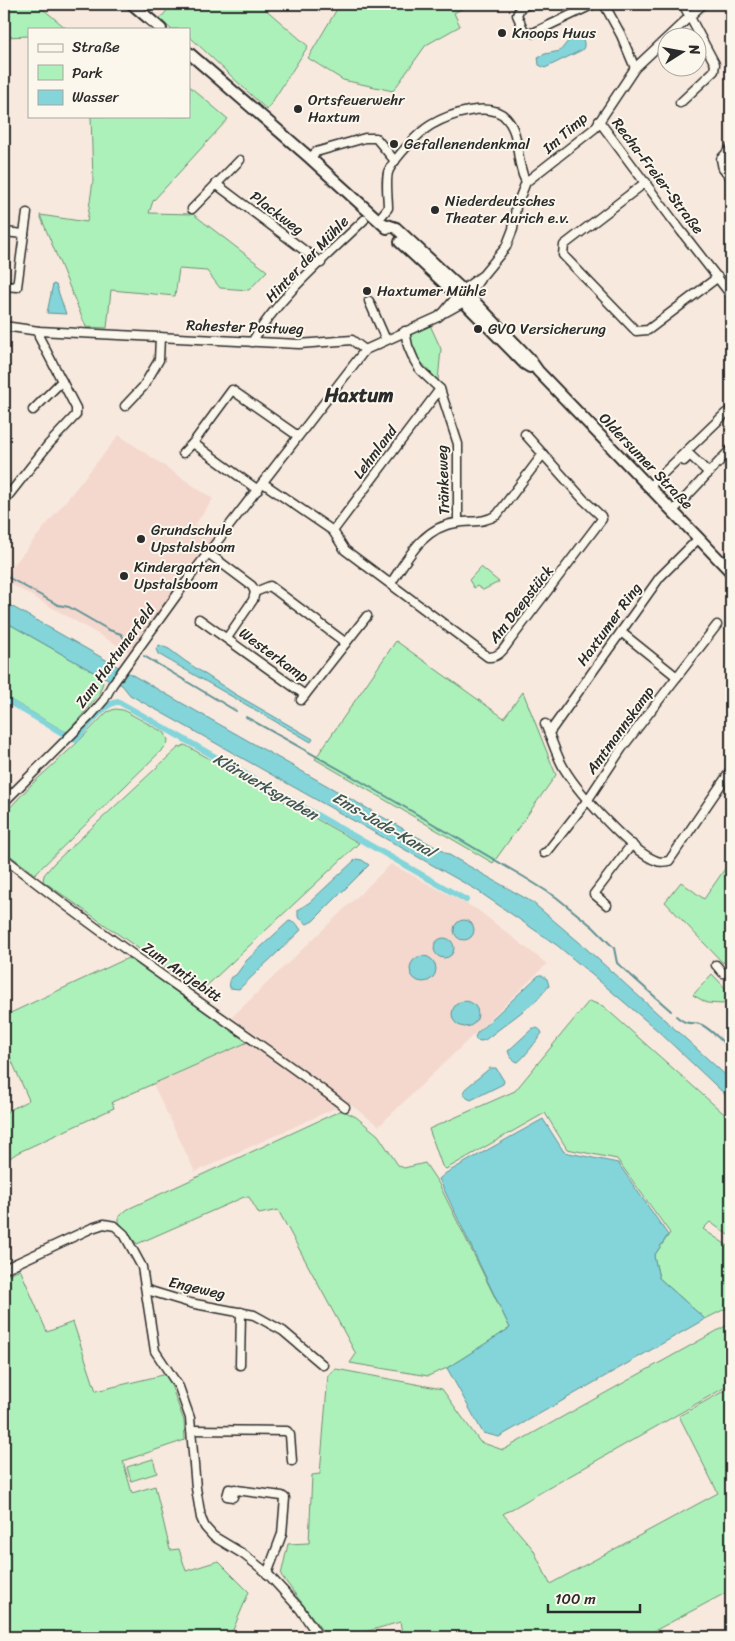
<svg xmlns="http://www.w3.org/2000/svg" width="735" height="1641" font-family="Sriracha,sans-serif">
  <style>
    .built { fill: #f4d8ce }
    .green { fill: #adf1ba; stroke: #6c8e72 }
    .water { fill: #83d5da; stroke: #609194 }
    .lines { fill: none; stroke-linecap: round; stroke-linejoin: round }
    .stream { stroke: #609194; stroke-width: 2 }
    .canal { stroke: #83d5da; stroke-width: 6 }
    .minor-casing { stroke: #2b2b2b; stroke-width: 11 }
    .secondary-casing { stroke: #2b2b2b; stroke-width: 14 }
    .minor { stroke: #fbf7ec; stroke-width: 8 }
    .secondary { stroke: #fbf7ec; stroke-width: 10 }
    .poi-dot { fill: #2b2b2b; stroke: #fbf7ec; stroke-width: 2 }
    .labels { text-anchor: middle; stroke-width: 4; stroke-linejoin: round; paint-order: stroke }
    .poi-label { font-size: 15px; fill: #2b2b2b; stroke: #fbf7ec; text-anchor: start }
    .street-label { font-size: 15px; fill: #2b2b2b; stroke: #fbf7ec }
    .water-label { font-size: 16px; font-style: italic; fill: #415657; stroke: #fbf7ec }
    .district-label { font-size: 20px; font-weight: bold; fill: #2b2b2b; stroke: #fbf7ec }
  </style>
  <rect width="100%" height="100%" fill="#f8e9de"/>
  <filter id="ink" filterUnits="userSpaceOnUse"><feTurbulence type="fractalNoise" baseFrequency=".02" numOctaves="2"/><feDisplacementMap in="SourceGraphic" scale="10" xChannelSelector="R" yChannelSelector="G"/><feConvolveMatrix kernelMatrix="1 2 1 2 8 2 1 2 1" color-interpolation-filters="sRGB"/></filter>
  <g filter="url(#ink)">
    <g class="built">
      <polygon points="119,435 213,499 195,525 213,539 129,652 4,580 4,577"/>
      <polygon points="391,864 478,910 547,964 379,1126 232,1017"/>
      <polygon points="248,1042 340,1106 195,1172 153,1084"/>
    </g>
    <g class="green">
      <polygon points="4,4 37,4 67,29 29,29 29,36 4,37"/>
      <polygon points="172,4 265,4 263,7 308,46 267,110 189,36 189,29 171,29 160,19"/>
      <polygon points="340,4 471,4 454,13 460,26 426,45 393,91 343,80 308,58"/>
      <polygon points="189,86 228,119 153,201 149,213 193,214 267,271 249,290 220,288 207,271 179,269 175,296 111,290 107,328 86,327 40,215 87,222 93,181 91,116 189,116"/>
      <polygon points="430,325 441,349 438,381 414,354 410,335"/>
      <polygon points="481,567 499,582 483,590 477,586 474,588 469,580"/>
      <polygon points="4,621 97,674 103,683 98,696 68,732 64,731 4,696"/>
      <polygon points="396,641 504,718 523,692 556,775 493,863 315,759"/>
      <polygon points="115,709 123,710 165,733 168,740 167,745 35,874 4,851 4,814 33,783 78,742 107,712"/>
      <polygon points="185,745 359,843 200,992 43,881 44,875 54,863 154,770 178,748"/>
      <polygon points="731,860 731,952 723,963 665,902 681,882 704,899"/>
      <polygon points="128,958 248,1042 112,1102 114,1108 17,1153 4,1162 4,1113 29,1100 6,1048 4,1048 4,1016"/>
      <polygon points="712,974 730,993 723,1004 707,1003 693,995"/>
      <polygon points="589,1001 603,1006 731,1120 731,1237 710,1222 703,1229 731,1248 731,1306 705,1319 659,1278 654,1256 670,1233 617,1159 567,1149 545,1113 446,1169 442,1166 429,1129 515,1091"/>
      <polygon points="342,1110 356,1117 378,1135 398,1165 404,1168 425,1163 439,1184 510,1328 447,1368 428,1376 350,1363 356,1354 278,1210 259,1214 249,1197 244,1197 137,1244 119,1222 119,1216 128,1209"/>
      <polygon points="20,1269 47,1332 73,1322 96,1391 167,1374 184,1421 185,1440 123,1461 132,1493 155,1486 170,1550 179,1549 186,1571 218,1561 249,1592 230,1637 4,1637 4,1276"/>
      <polygon points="731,1323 731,1384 503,1514 533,1549 550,1584 718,1493 679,1416 731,1387 731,1590 643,1637 403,1637 400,1622 347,1637 327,1637 281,1575 288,1544 309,1543 312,1475 320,1474 328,1375 336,1369 442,1389 480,1442 503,1450"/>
      <polygon points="153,1459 157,1473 131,1481 127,1467"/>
    </g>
    <g class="water">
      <polygon points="574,37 580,37 584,42 584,47 582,50 545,68 539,65 538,57 545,54 560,51 569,40"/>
      <polygon points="53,284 56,285 66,314 47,313"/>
      <polygon points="4,602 532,902 579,942 731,1080 731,1100 657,1030 558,946 475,889 130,695 122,685 97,674 4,621"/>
      <polygon points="159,645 169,649 185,661 235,694 313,739 311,742 158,654 156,649"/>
      <polygon points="356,859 362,860 369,865 313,921 307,924 298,917 298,910 310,902"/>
      <circle cx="464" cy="930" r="10"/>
      <polygon points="289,921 296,923 301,930 239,989 230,988 229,981 231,977 236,975 247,960"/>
      <circle cx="444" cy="948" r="10"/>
      <circle cx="423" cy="969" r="13"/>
      <polygon points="539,975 542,975 547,979 549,986 536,1001 485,1040 481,1041 476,1040 475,1037 477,1033"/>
      <circle cx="465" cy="1014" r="13"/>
      <path d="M533,1028c4,0 7,0 9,5 -3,5 -19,26 -24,29 -6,-2 -8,-5 -10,-11z"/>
      <polygon points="490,1068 496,1068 504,1081 503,1084 471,1100 467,1098 463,1093 465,1089"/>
      <polygon points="543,1119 564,1152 618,1163 668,1235 654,1256 659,1278 705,1319 499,1437 483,1433 447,1368 510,1328 439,1179 446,1173"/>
    </g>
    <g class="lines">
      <g class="stream">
        <polyline points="4,575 58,605 69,607 109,630 121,634 128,644"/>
        <polyline points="144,656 236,711"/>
        <polyline points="246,717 355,778 524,877 556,897 593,927 614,948 617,963 671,1011"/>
        <path d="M676,1016c14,12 15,4 26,9 10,5 20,17 29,24"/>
      </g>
      <g class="canal">
        <polyline points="4,699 64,734"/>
        <path d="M74,739l2,1c9,-10 30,-40 43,-38l347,198"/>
      </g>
      <g class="minor-casing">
        <g id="minor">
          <polyline points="529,4 520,8 517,15 524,31 533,33 594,4"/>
          <polyline points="604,4 621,35 635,68"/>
          <polyline points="680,103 714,71 715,64 683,4"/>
          <polyline points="599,121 681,231 731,295"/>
          <polyline points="731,148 721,159 723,169 731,177"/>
          <polyline points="310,158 316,152 365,138 376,138 395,161"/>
          <polyline points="646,182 564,245 563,255 636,331 648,330 718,277"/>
          <polyline points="216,184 321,263"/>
          <polyline points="192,209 240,160"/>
          <path d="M379,219l9,-11c0,-10 -3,-31 1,-38 6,-12 30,-38 42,-45 17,-10 59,-25 75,-7 13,14 10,33 15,50 1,5 3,10 5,14"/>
          <polyline points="4,232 24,234 17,287 4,286"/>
          <polyline points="24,234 27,213"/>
          <polyline points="369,301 386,340"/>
          <polyline points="446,312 464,302 480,279"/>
          <polyline points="4,326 39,331 299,344 352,340 365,350"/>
          <polyline points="405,331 408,346 414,360 420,370 440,389 458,444 458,522"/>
          <path d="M252,342c28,-47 73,-84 112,-122"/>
          <polyline points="125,406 143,387 159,360 160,337"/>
          <polyline points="33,410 62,381"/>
          <polyline points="183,453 193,443"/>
          <polyline points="684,461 690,455 709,473"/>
          <path d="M263,483l70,48 12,19 143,107c12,1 17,-10 23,-18l91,-120 -1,-3 -17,-16 -59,-66"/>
          <polyline points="650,486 726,413"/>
          <polyline points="258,490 193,443 232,390 298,436"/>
          <polyline points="4,501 48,445 76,415 76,408 39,337 39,331"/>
          <polyline points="673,511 731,449"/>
          <polyline points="333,531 440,389"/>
          <polyline points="208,553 252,586 255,592 253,600 227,638"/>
          <polyline points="724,564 731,556"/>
          <path d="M391,583c17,-25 32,-56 65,-60 17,-3 25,1 41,-8l46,-61"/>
          <polyline points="255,592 270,586 346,643"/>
          <polyline points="199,619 305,695"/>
          <polyline points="621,632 677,677"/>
          <polyline points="301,700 367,616"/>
          <path d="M545,724c7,15 11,32 20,46 14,23 67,83 92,91 4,2 8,0 12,0l62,-91"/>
          <polyline points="549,733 660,577 699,538"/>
          <polyline points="4,802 91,715 104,700 112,685 192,574 365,350 438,317 444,312 462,290 483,275 506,247 513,229 516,207 526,182 595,128 635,68 703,4"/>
          <polyline points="544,853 547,852 587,801 622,748 717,625"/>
          <path d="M4,858c59,46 119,90 180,133 54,39 108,75 161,116"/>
          <polyline points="607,905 594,894 632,844"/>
          <polyline points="716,965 723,973"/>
          <polyline points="4,1269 92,1228 104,1224 115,1226 124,1234 142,1267 155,1351 179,1387 190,1418 196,1488 201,1518 205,1527 213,1536 243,1554 266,1572 300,1609 319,1637"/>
          <polyline points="147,1290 190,1303 254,1315 283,1331 323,1365"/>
          <polyline points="240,1365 241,1312"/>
          <polyline points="191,1430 287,1431 290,1435 292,1461"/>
          <polyline points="235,1489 233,1497 227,1496 229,1489 282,1496 285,1498 282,1534 267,1574"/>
        </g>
      </g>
      <g class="secondary-casing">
        <g id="secondary">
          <polyline points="132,4 161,29"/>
          <polyline points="189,53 310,158 387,228"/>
          <polyline points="384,224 396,228 469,296 528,357 538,371 731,572"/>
          <polyline points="400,242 457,295 525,364 530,367"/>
        </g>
      </g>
      <use href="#minor" class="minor"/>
      <use href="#secondary" class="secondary"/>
    </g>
  </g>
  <g class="poi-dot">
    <circle cx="502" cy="33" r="5"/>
    <circle cx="298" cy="109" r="5"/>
    <circle cx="394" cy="144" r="5"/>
    <circle cx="435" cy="210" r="5"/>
    <circle cx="367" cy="291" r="5"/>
    <circle cx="478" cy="329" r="5"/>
    <circle cx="141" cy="539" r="5"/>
    <circle cx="124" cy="576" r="5"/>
  </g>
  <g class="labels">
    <g class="poi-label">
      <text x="512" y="38">Knoops Huus</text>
      <text x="308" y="105">Ortsfeuerwehr<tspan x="308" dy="17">Haxtum</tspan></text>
      <text x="404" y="149">Gefallenendenkmal</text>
      <text x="445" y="206">Niederdeutsches<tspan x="445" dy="17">Theater Aurich e.v.</tspan></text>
      <text x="377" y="296">Haxtumer Mühle</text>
      <text x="488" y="334">GVO Versicherung</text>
      <text x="151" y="535">Grundschule<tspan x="151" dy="17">Upstalsboom</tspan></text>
      <text x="134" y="572">Kindergarten<tspan x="134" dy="17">Upstalsboom</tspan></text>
    </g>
    <g class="street-label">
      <text transform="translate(565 133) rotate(-41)" y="5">Im Timp</text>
      <text transform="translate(658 176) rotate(53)" y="5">Recha-Freier-Straße</text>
      <text transform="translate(277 213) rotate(37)" y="5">Plackweg</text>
      <text transform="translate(307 259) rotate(-46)" y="5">Hinter der Mühle</text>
      <text transform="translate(245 327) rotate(2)" y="5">Rahester Postweg</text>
      <text transform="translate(375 452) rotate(-53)" y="5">Lehmland</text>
      <text transform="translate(646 461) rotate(46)" y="5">Oldersumer Straße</text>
      <text transform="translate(443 480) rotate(-92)" y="5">Tränkeweg</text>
      <text transform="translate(521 604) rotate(-52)" y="5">Am Deepstück</text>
      <text transform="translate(609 624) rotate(-54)" y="5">Haxtumer Ring</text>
      <text transform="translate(274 655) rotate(36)" y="5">Westerkamp</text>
      <text transform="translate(115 656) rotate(-54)" y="5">Zum Haxtumerfeld</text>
      <text transform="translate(620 730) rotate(-54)" y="5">Amtmannskamp</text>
      <text transform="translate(182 972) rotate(35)" y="5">Zum Antjebitt</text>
      <text transform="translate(197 1288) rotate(13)" y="5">Engeweg</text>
    </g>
    <g class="water-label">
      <text transform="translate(266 786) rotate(30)" y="6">Klärwerksgraben</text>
      <text transform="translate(384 824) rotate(30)" y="6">Ems-Jade-Kanal</text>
    </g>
    <g class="district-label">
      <text x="359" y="402">Haxtum</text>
    </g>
  </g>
  <rect width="735" height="1641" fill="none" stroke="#fbf7ec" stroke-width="20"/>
  <rect x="10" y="10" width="715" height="1621" fill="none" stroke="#2b2b2b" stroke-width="2" filter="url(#ink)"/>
  <rect x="28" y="28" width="162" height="90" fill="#fbf7ec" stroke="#a8a59f"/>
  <rect x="38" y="44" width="25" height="8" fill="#fbf7ec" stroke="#a8a59f"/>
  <text x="72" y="52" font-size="15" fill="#2b2b2b">Straße</text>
  <rect x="38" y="65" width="25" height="15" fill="#adf1ba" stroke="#a8a59f"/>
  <text x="72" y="78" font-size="15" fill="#2b2b2b">Park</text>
  <rect x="38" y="90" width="25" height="15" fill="#83d5da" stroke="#a8a59f"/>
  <text x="72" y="102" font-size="15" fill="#2b2b2b">Wasser</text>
  <g transform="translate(682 52) rotate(79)"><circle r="24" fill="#fbf7ec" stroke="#a8a59f"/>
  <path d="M0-4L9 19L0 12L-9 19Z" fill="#2b2b2b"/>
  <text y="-8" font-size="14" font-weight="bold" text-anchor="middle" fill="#2b2b2b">N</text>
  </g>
  <path d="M548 1604v8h92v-8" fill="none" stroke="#2b2b2b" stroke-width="2.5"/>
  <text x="555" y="1604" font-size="15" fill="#2b2b2b" stroke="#fbf7ec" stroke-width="4" paint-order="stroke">100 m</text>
</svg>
